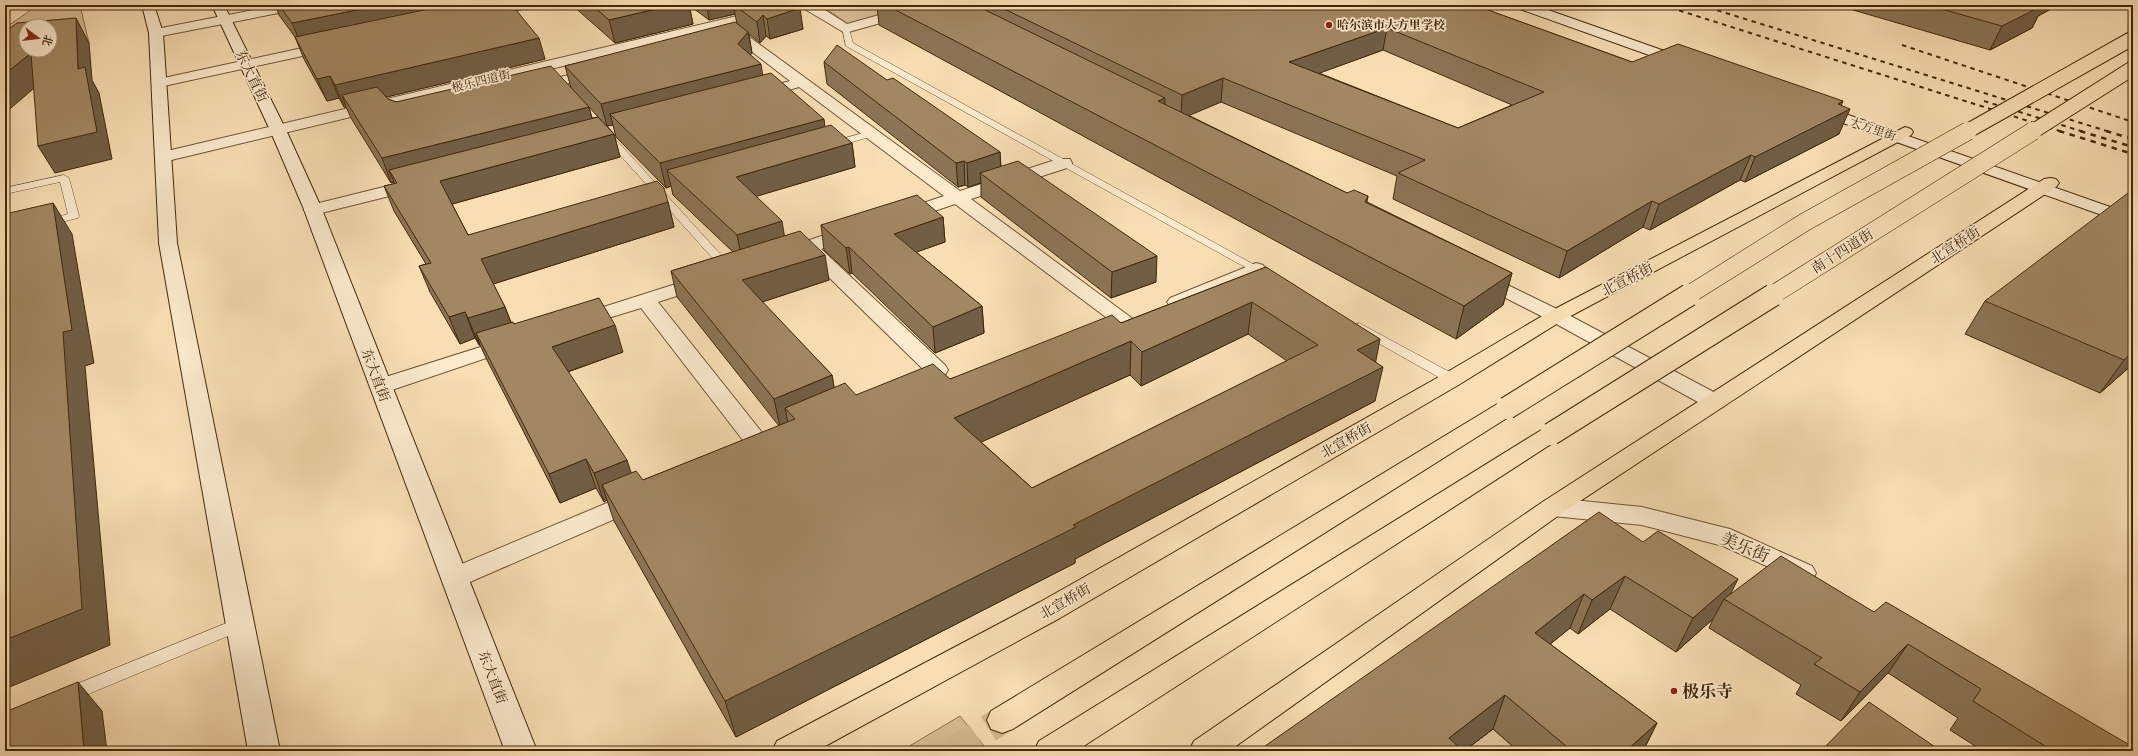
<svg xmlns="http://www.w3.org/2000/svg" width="2138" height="756" font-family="Alegreya,'Noto Serif SC',serif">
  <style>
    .green { fill: #dabf97; stroke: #8e7451 }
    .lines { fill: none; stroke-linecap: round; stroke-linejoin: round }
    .primary-tunnel { stroke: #d5ba92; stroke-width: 28; stroke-dasharray: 28 14; stroke-linecap: butt }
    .lane-casing { stroke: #705635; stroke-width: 1 }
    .street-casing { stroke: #705635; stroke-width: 2 }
    .secondary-casing { stroke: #43280b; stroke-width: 2 }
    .primary-casing { stroke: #43280b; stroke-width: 2 }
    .lane { fill: #fbeace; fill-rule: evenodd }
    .street { fill: #fbeace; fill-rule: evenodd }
    .secondary { fill: #fbeace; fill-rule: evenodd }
    .primary { fill: #f9deb4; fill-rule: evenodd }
    .rail-far1 { stroke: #43280b; stroke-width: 2; stroke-dasharray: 4.5 4.5; stroke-linecap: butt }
    .rail { stroke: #43280b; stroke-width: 2.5; stroke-dasharray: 5.5 5.5; stroke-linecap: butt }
    .primary-bridge-far2-casing { stroke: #43280b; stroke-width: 16; stroke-linecap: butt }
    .primary-bridge-far1-casing { stroke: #43280b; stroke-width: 19; stroke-linecap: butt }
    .primary-bridge-casing { stroke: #43280b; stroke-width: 24; stroke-linecap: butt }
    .primary-bridge-far2 { stroke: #f9deb4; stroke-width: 14 }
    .primary-bridge-far1 { stroke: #f9deb4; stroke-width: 18 }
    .primary-bridge { stroke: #f9deb4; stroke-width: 22 }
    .wall { fill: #8b7455; stroke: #43280b; fill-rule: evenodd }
    .shaded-wall { fill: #715e45; stroke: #43280b }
    .building { fill: #a28763; stroke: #43280b; fill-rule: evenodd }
    .poi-dot { fill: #8f2418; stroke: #fbeace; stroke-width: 1.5 }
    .labels { text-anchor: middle; stroke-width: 3.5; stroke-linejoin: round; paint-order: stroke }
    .far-poi-label { font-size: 12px; font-weight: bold; fill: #43280b; stroke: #fbeace; text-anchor: start }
    .far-street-label { font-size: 12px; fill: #43280b; stroke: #fbeace }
    .street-label { font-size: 14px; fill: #43280b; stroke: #fbeace }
    .near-street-label { font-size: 17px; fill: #43280b; stroke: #fbeace }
    .near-poi-label { font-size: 17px; font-weight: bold; fill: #43280b; stroke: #fbeace; text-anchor: start }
  </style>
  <rect width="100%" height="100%" fill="#f9deb4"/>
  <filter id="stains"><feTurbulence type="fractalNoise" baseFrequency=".005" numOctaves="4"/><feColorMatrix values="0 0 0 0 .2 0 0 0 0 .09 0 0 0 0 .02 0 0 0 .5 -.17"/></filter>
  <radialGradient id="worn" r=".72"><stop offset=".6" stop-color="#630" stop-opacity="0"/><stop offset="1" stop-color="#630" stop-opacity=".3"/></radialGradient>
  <g class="green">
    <polygon points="38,5 80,5 89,43 50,46 50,26 26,26 26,50 5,63 5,28"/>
    <polygon points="821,5 919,5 848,24"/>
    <polygon points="960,716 988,751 901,751"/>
    <polygon points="1493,729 1518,751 1464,751"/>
  </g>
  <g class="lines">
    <polyline class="primary-tunnel" points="953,751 1002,720"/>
    <g class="lane-casing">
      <g id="lane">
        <polygon points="842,27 849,29 853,43 1271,274 1269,276 1261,276 846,46"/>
        <polygon points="606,131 609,132 732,267 734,269 732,271 724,271 603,136 601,134"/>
        <polygon points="870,131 875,134 873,136 831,148 826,145 828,143"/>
        <polygon points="64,175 69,178 79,216 78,218 46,226 41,223 42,221 68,214 60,182 5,194 5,188"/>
        <polygon points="1359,323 1457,376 1459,379 1457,382 1447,382 1355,330 1353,327"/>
        <polygon points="239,618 245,619 247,624 245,629 74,700 68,702 62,700 59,695 62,690"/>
      </g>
    </g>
    <g class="street-casing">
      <g id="street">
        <polygon points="279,5 305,5 299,9 156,37 149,33 156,29"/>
        <polygon points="504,5 529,5 528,8 485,17 478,13 480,10"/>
        <polygon points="783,5 817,5 847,24 915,5 935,5 934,8 845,33 803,8 733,25 960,191 1058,159 1070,159 1072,163 1070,167 971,199 1133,319 1136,323 1133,327 1126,329 1119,327 955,204 908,220 902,221 896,220 893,216 896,212 944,196 799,87 758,99 753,97 750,94 753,91 790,81 721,28 163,162 157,161 155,157 157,153 163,152"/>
        <polygon points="330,42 337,46 335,49 159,87 154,86 152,83 154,80 159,79"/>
        <polygon points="599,68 604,69 606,72 604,75 535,91 530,90 528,87 530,84"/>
        <polygon points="416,179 422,180 425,184 422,188 313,215 307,214 304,210 307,206"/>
        <polygon points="852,226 859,228 861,232 859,236 821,249 945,365 948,370 945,375 937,377 929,375 805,254 786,260 779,258 777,254 779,250"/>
        <polygon points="1256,263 1263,265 1266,269 1263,273 1184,306 1177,308 1170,306 1167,302 1170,298"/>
        <polygon points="1481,272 1563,312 1723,397 1726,402 1723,407 1715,409 1707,407 1549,320 1474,282 1471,278 1474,274"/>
        <polygon points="704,275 711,277 714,281 711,285 658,302 768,440 772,446 768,452 760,454 752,452 641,308 579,327 572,325 569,321 572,317"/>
        <polygon points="512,337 519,339 523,343 519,347 389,391 381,393 373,391 370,386 373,381"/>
        <polygon points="638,490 647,493 650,499 647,505 463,585 454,588 445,585 441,578 445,571"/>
        <polygon points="1553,498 1642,507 1730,529 1812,566 1816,573 1812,580 1803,583 1723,546 1642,525 1553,516 1544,513 1540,507 1544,501"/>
      </g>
    </g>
    <g class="secondary-casing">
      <g id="secondary">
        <polygon points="142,5 154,5 163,33 177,243 280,751 248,751 159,243 149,33"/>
        <polygon points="212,5 224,5 286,130 321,207 537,751 505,751 303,207 270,130"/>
        <polygon points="1516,5 1534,5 1690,60 1692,63 1690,66 1680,66 1517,8"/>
        <polygon points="1817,104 2133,215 2133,226 1812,112 1809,109 1812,106"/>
      </g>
    </g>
    <g class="primary-casing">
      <g id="primary">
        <polygon points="1905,127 1911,129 1913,132 1911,135 1563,320 1460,384 1060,618 816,751 772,751 777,741 1040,602 1444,374 1549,312"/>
        <polygon points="2050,178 2056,179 2059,183 2056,187 1562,513 1229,751 1189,751 1194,741 1544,501 2044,179"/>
        <polygon points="1507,401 1515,403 1518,408 1515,413 1013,729 1002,733 991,729 987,720 991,711 1499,403"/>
        <polygon points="1551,426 1559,429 1563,434 1559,439 1076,751 1034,751 1039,741 1543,429"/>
      </g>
    </g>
    <use href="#lane" class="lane"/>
    <use href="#street" class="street"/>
    <use href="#secondary" class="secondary"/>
    <use href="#primary" class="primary"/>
    <g class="rail-far1">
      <polyline points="1662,5 2063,132"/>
      <polyline points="1700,5 2110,132"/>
      <polyline points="1902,45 2133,122"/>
      <polyline points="1984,101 2084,132"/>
    </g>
    <g class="rail">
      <polyline points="2059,131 2133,154"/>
      <polyline points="2080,131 2133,147"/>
      <polyline points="2106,131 2133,139"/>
    </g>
    <g class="primary-bridge-far2-casing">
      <g id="primary-bridge-far2">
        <polyline points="1966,132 2133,38"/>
        <polyline points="2032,132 2133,68"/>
      </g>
    </g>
    <g class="primary-bridge-far1-casing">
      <g id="primary-bridge-far1">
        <polyline points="1687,296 1805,222 1968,131"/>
        <polyline points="1771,296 2033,131"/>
      </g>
    </g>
    <g class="primary-bridge-casing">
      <g id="primary-bridge">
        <polyline points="1507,408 1689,295"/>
        <polyline points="1551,434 1773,295"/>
      </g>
    </g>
    <use href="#primary-bridge-far2" class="primary-bridge-far2"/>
    <use href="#primary-bridge-far1" class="primary-bridge-far1"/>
    <use href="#primary-bridge" class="primary-bridge"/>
  </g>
  <g class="wall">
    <path d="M275,5h237l33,54 -159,38 2,2 8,3 175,-14 -6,-22 172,-42 -2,-10 -26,6 -16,-12 -1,-3h104l7,24 -33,10 -4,-3 -6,7 -11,-9 3,19 -2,2 13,20 62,52 27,16 3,24 -99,29 29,40 44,44 -67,22 70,73 2,13 22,7 94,-16 171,-56 145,-56 110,95 -1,39 -300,158v4l-339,174 -122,-216 -7,-21 -3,2 -8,-14 -36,15 -73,-143 -7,-15h-1l-4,-7 -15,6 -30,-52 -11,-26 7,-2 -32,-53 -10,-25 10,-2v-2l-3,1 -40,-65 -5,-11h-2l-5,-9 -12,3 -23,-42 -9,-22 -16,-22zM589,107l9,10 -6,1zM613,125l3,12 50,51 5,-2 2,9 60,57 -62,19 6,26 102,129 -136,54 -12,-7 -63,-101 55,-20 -109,-28 -3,-2 -6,-15 -12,-23 181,-57 -6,-25 -200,33 -16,-31 168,-47 -6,-23 -7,-8zM1248,334l39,27 -255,127 -51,-46 149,-67 11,11z"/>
    <polygon points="572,5 689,5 693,24 615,43"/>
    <path d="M877,5h597l158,57 209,43 -2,29 -94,48 -5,-2 -90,50 -7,-3 -84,51 -166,-79 4,-23 -176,-74 -33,13 159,78 21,3 -1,6 145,71 -9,32 -47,34 -577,-314zM1383,50l129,55 -54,23 -139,-55z"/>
    <polygon points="1836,5 2058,5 2038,16 2032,28 1990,50"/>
    <polygon points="824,62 887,80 1000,152 1001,166 1156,282 1111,298 981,197 981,183 968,187 965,185 958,187 827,84"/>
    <polygon points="2133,195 2133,364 2100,393 1965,334 1985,301"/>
    <polygon points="943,217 945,242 916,252 982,306 984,333 935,353 852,273 850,274 824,250 821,225"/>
    <polygon points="1643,542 1730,594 1874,612 2133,751 1983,751 1950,730 1958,718 1888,673 1841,721 1796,694 1801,685 1709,628 1713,619 1676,652 1610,609 1578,634 1570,628 1550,644 1657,723 1643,751 1518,751 1493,729 1464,751 1258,751"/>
  </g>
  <g class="shaded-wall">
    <polygon points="382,5 498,5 302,47 292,23"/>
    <polygon points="673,5 689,5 693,24 615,43 609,20"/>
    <polygon points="711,5 774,5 734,5 735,14 709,20 707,6"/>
    <polygon points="2033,5 2058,5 2038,16 2032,28 1990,50 2002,26"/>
    <polygon points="800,8 803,29 770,39 767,19"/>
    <polygon points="763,15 766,36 760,43 757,22"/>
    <polygon points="76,18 89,43 92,80 99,93 112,159 55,173 38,146 78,69"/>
    <polygon points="1387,28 1383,50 1287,85 1289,62"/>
    <polygon points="748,32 752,53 742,65 738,44"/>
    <polygon points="539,38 545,59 349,106 342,95 346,107 344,107 335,85"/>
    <polygon points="31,53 46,78 5,113 5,74"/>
    <polygon points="761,64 764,85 610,114 613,125 607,126 601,104"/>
    <polygon points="330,76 339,98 327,101 317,79"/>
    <polygon points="1223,78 1221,102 1181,119 1182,95"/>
    <polygon points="1165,98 1164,126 1158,101"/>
    <polygon points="1843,101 1837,116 1850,109 1839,134 1745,182 1755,157"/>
    <polygon points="589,107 595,130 389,170 394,182 391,183 382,158"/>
    <polygon points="824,119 827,142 667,170 671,186 666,188 660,163"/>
    <polygon points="614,134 620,157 449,205 440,181"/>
    <polygon points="852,143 855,167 741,201 736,177"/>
    <polygon points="1000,152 1001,176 980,173 981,183 968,187 967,163"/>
    <polygon points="1751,155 1740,180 1650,230 1659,204"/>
    <polygon points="964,161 965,185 958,187 956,163"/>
    <polygon points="1652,201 1643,227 1559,278 1567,251"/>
    <polygon points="668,202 674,227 490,285 481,259"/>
    <polygon points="53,203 72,234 94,363 85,366 110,645 5,689 5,640"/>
    <polygon points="943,217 945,242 897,259 894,234"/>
    <polygon points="782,221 786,246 742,260 737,235"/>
    <polygon points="849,247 852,273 850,274 846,248"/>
    <polygon points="825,255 829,280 747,307 742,280"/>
    <polygon points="1157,256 1156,282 1111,298 1112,272"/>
    <polygon points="1512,273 1503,305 1456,339 1464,306"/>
    <polygon points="1252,302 1248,334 1141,386 1142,352"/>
    <polygon points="982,306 984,333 935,353 933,327"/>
    <polygon points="505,307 515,334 476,333 480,345 479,345 468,318"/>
    <polygon points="465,312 475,338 460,344 449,317"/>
    <polygon points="615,325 623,352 561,374 552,347"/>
    <polygon points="1380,339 1374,371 1383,367 1375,401 1075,559 1075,563 736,737 725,701 1073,525 1357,350"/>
    <polygon points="1131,341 1130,375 957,453 954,418"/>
    <polygon points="2133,351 2133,364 2100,393 2124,360"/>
    <polygon points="832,375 837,403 785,408 788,423 780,427 774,399"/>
    <polygon points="586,459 596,488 560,503 549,474"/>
    <polygon points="627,460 636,488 602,485 607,500 604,502 594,473"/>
    <polygon points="1625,576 1610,609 1578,634 1592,600"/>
    <polygon points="1738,579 1727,601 1724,599 1713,619 1676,652 1693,618"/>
    <polygon points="1584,594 1570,628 1522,667 1535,633"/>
    <polygon points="1908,644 1888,673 1841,721 1860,692"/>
    <polygon points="78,682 102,711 107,751 84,751"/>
    <polygon points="1505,695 1493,729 1464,751 1445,751 1449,738"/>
    <polygon points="1657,723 1643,751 1626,751"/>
  </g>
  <g class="building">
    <polygon points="279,5 382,5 292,23"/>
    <polygon points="448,5 512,5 539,38 335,85 330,76 317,79 295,37"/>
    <polygon points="592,5 673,5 609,20"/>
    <polygon points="734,5 796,5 800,8 767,19 763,15 757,22"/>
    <polygon points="886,5 975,5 1165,98 1158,101 1347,193 1354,190 1368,196 1365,202 1512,273 1464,306"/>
    <path d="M996,5h478l158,57 46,-18 165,57 -5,3 12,5 -95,48 -4,-2 -92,49 -7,-3 -85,50 -169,-78 27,-13 -202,-82 -41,17zM1387,28l157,64 -86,36 -169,-66z"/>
    <polygon points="1927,5 2044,5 2002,26"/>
    <path d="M76,18l2,51 7,-2 12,65 -59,14 -7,-93 -26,21v-42l12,-9zM26,26h24v24h-24z"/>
    <polygon points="735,22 748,32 738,44 761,64 601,104 565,66"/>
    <polygon points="837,45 887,80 893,78 1000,152 967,163 964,161 956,163 824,62"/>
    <polygon points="551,66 589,107 382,158 342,95 377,87 388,99 396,102"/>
    <polygon points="771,73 824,119 660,163 610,114"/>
    <polygon points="598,117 614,134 440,181 468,235 657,181 664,188 668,202 481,259 505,307 468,318 465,312 449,317 419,266 431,263 384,186 397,183 389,170"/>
    <polygon points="831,125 852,143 736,177 782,221 737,235 667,170"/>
    <polygon points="1018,161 1157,256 1112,272 980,173"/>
    <polygon points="2128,193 2133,195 2133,351 2124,360 1985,301"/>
    <polygon points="917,195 943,217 894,234 982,306 933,327 849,247 846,248 821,225"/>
    <polygon points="53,203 72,330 63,332 82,609 5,640 5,214"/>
    <polygon points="800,231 825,255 742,280 832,375 774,399 671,271"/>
    <path d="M1266,267l114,72 -23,11 26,17 -310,158 3,2 -351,174 -123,-216 34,-14 7,9 152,-61 -10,-11 60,-25 11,12 77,-31 17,15 162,-64 9,8zM1252,302l66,43 -286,143 -78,-70 177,-77 11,11z"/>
    <polygon points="599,298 615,325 552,347 627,460 594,473 586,459 549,474 476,333 513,322 514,324"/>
    <polygon points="1599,512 1643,542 1658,531 1738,579 1693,618 1625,576 1592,600 1584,594 1535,633 1657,723 1626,751 1572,751 1505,695 1449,738 1463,751 1258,751"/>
    <polygon points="1781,556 1874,612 1886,602 2133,747 2133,751 2088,751 2087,750 2086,751 2053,751 1973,701 1981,689 1908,644 1860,692 1814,664 1822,658 1724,599"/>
    <polygon points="78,682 84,751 5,751 5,712"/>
    <polygon points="1869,702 1941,751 1821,751"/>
  </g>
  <g class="poi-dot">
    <circle cx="1329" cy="25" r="4"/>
    <circle cx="1674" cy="691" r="4"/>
  </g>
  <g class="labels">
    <g class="far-poi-label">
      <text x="1337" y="29">哈尔滨市大方里学校</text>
    </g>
    <g class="far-street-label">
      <text transform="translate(481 81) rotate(-14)" y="4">极乐四道街</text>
      <text transform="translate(1873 129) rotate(19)" y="4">大方里街</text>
    </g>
    <g class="street-label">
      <text transform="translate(252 76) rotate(64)" y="5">东大直街</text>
      <text transform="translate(1955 245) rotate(-33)" y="5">北宣桥街</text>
      <text transform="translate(1842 251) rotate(-32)" y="5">南十四道街</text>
      <text transform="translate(1627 279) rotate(-28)" y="5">北宣桥街</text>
      <text transform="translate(376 375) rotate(69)" y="5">东大直街</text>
      <text transform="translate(1346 440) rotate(-30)" y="5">北宣桥街</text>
      <text transform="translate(1065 601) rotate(-30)" y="5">北宣桥街</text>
      <text transform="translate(493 677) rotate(69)" y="5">东大直街</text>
    </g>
    <g class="near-street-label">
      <text transform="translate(1745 547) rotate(23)" y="6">美乐街</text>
    </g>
    <g class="near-poi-label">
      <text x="1682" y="697">极乐寺</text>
    </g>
  </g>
  <rect width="2138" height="756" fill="none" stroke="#f9deb4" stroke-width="20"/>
  <rect x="6" y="6" width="2126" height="744" fill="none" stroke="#43280b" stroke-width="2"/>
  <rect x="10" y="10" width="2118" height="736" fill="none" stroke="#43280b"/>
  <g transform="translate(38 38) rotate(105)"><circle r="19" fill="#fbeace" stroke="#b19c80"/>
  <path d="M0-3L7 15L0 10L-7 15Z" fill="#8f2418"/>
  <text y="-6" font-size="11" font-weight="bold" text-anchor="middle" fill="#43280b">北</text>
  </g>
  <rect width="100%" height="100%" filter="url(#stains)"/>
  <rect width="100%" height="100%" fill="url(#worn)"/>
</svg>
